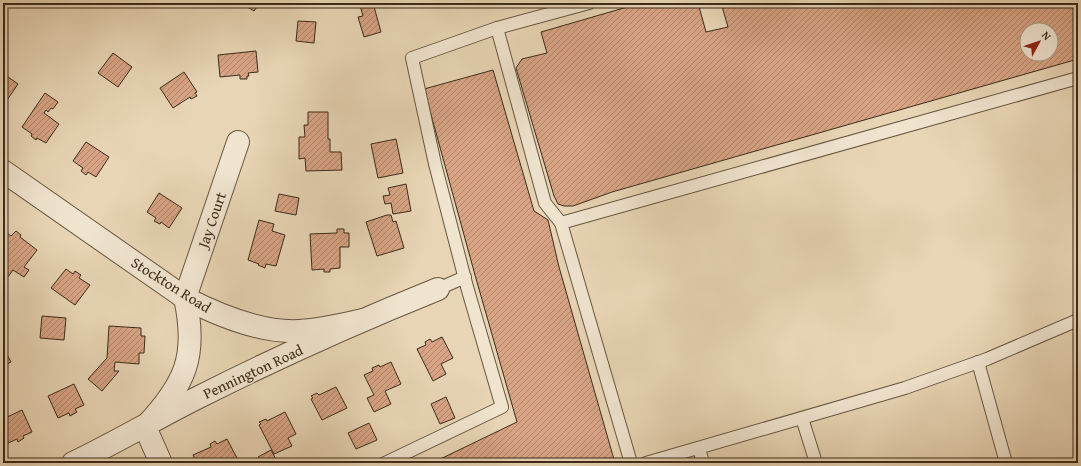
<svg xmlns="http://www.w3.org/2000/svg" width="1081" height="466" font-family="'Gentium Book Plus',serif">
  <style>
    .building { fill: url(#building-hatch); stroke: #3b2b19; fill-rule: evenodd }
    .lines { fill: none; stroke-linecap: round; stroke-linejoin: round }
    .service-casing { stroke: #665640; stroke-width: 14 }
    .minor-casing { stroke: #665640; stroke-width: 24 }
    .service { stroke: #f0e4cf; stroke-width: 12 }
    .minor { stroke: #f0e4cf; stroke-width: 22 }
    .labels { text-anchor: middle; stroke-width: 3; stroke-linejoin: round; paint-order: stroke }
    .street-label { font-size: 15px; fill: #3b2b19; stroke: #f0e4cf }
  </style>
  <defs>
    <pattern id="building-hatch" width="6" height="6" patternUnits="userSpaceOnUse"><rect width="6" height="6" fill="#d8a485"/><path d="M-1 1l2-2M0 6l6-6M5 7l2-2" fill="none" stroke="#b0866c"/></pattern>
  </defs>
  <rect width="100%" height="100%" fill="#e8d5b5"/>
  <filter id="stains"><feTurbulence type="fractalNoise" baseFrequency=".005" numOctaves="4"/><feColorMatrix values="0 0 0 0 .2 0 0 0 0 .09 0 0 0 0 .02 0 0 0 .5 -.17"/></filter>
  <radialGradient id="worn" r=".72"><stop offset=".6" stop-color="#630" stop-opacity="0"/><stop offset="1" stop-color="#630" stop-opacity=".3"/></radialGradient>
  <g class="building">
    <polygon points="241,3 260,3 254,11"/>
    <polygon points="368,3 373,3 381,32 364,37 358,17 363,16 360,5"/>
    <path d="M641,3h57l8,29 22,-5 -7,-24h357v56l-466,133 -39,14h-9l-6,-2 -4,-8 -38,-128 6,-9 25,-6 -6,-21zM1027,30h24v24h-24z"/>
    <polygon points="298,21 316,22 314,43 296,41"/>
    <polygon points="256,51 258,72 248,73 249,76 247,76 247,79 240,79 240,75 220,77 218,55"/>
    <polygon points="113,53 132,67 118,87 98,73"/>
    <polygon points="493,70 534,211 548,220 559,267 615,463 432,463 517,422 475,275 424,89"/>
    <polygon points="184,72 197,92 195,93 197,96 191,99 190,97 173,108 160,88"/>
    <polygon points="8,77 18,84 3,106 3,84"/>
    <polygon points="45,93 58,102 53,109 51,108 48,112 46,110 44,113 59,124 46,143 37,138 36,140 31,136 32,134 22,127"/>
    <polygon points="308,112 328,112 328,139 330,139 330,152 341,152 342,170 306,171 305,158 299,159 299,137 305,137 304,125 308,125"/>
    <polygon points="396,139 403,173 378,178 371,144"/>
    <polygon points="86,142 109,157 96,177 88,172 86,175 81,171 83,168 73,161"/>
    <polygon points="406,184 411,211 393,214 391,203 385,204 383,196 390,195 388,188"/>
    <polygon points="159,193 182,208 169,228 161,222 160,224 154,221 156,218 147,212"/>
    <polygon points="279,194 299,198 296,215 275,211"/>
    <polygon points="387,215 391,215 393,222 396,221 404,248 377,256 366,222"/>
    <polygon points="259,220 274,224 272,231 285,235 276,266 266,264 265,268 258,265 259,264 248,260"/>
    <polygon points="337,229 344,229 344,233 349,233 349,247 340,247 340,268 330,269 330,272 324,272 324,269 312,270 310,234 337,233"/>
    <polygon points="3,230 11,236 16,231 21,235 20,237 37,250 24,267 29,270 24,277 13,270 5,281 3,279"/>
    <polygon points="66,269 73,274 75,271 81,275 79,278 90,285 75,305 51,288"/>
    <polygon points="42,316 66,318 64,340 40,338"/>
    <polygon points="109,326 141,328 141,336 145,336 144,353 139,353 139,364 115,362 114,371 119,371 102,391 88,379 107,358"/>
    <polygon points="442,337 453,358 441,364 446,374 433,381 417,349 426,345 425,342 430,339 432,342"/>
    <polygon points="3,347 11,362 3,366"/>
    <polygon points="391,362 401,384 385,391 391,404 374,412 367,398 374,395 364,375 373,371 372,368 379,365 380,367"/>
    <polygon points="74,384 84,405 75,409 77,412 70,416 69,413 58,418 48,396"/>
    <polygon points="336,387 347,408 322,420 311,399 313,398 311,396 317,393 319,395"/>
    <polygon points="446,397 455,418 440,424 431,404"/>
    <polygon points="22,410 32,432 23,436 24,438 18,442 17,439 6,444 3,438 3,419"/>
    <polygon points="285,412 296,434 288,438 292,446 274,454 259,425 261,424 259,422 266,419 267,421"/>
    <polygon points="369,423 377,440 356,449 348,433"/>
    <polygon points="227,439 238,460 233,463 197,463 193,455 211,447 210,444 215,441 217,444"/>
    <polygon points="271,450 278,463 261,463 258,457"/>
  </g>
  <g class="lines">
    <g class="service-casing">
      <g id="service">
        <polyline points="497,28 545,203 561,223 631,463"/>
        <polyline points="561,223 1078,78"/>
        <polyline points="438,289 465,277"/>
        <polyline points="978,362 1006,463"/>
        <polyline points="802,418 816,463"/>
        <polyline points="699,448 703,463"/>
        <polyline points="385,463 502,407 467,287 435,164 412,58 497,28 589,3"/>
        <polyline points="646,463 905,388 987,359 1078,320"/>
      </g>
    </g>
    <g class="minor-casing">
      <g id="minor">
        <path d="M3,171l182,127c33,17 76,35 114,33 22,-1 43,-6 64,-11"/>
        <path d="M73,463c42,-20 82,-44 124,-65 79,-40 159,-76 241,-109"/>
        <path d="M161,463l-16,-36c40,-43 53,-70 40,-129l53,-156"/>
      </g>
    </g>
    <use href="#service" class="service"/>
    <use href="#minor" class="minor"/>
  </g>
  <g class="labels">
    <g class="street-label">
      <text transform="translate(212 220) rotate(-71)" y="5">Jay Court</text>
      <text transform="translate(171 285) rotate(32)" y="5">Stockton Road</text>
      <text transform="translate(253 372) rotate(-25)" y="5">Pennington Road</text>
    </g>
  </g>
  <rect width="1081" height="466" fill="none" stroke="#e8d5b5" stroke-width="16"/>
  <rect x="4" y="4" width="1073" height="458" fill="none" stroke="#3b2b19" stroke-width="2"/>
  <rect x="8" y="8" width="1065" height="450" fill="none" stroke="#3b2b19"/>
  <g transform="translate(1039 42) rotate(50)"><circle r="19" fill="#f0e4cf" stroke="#a89a86"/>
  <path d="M0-3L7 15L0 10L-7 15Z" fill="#8f2418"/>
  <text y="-6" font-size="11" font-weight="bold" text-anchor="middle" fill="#3b2b19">N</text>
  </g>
  <rect width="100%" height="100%" filter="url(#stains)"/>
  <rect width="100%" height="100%" fill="url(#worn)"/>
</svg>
